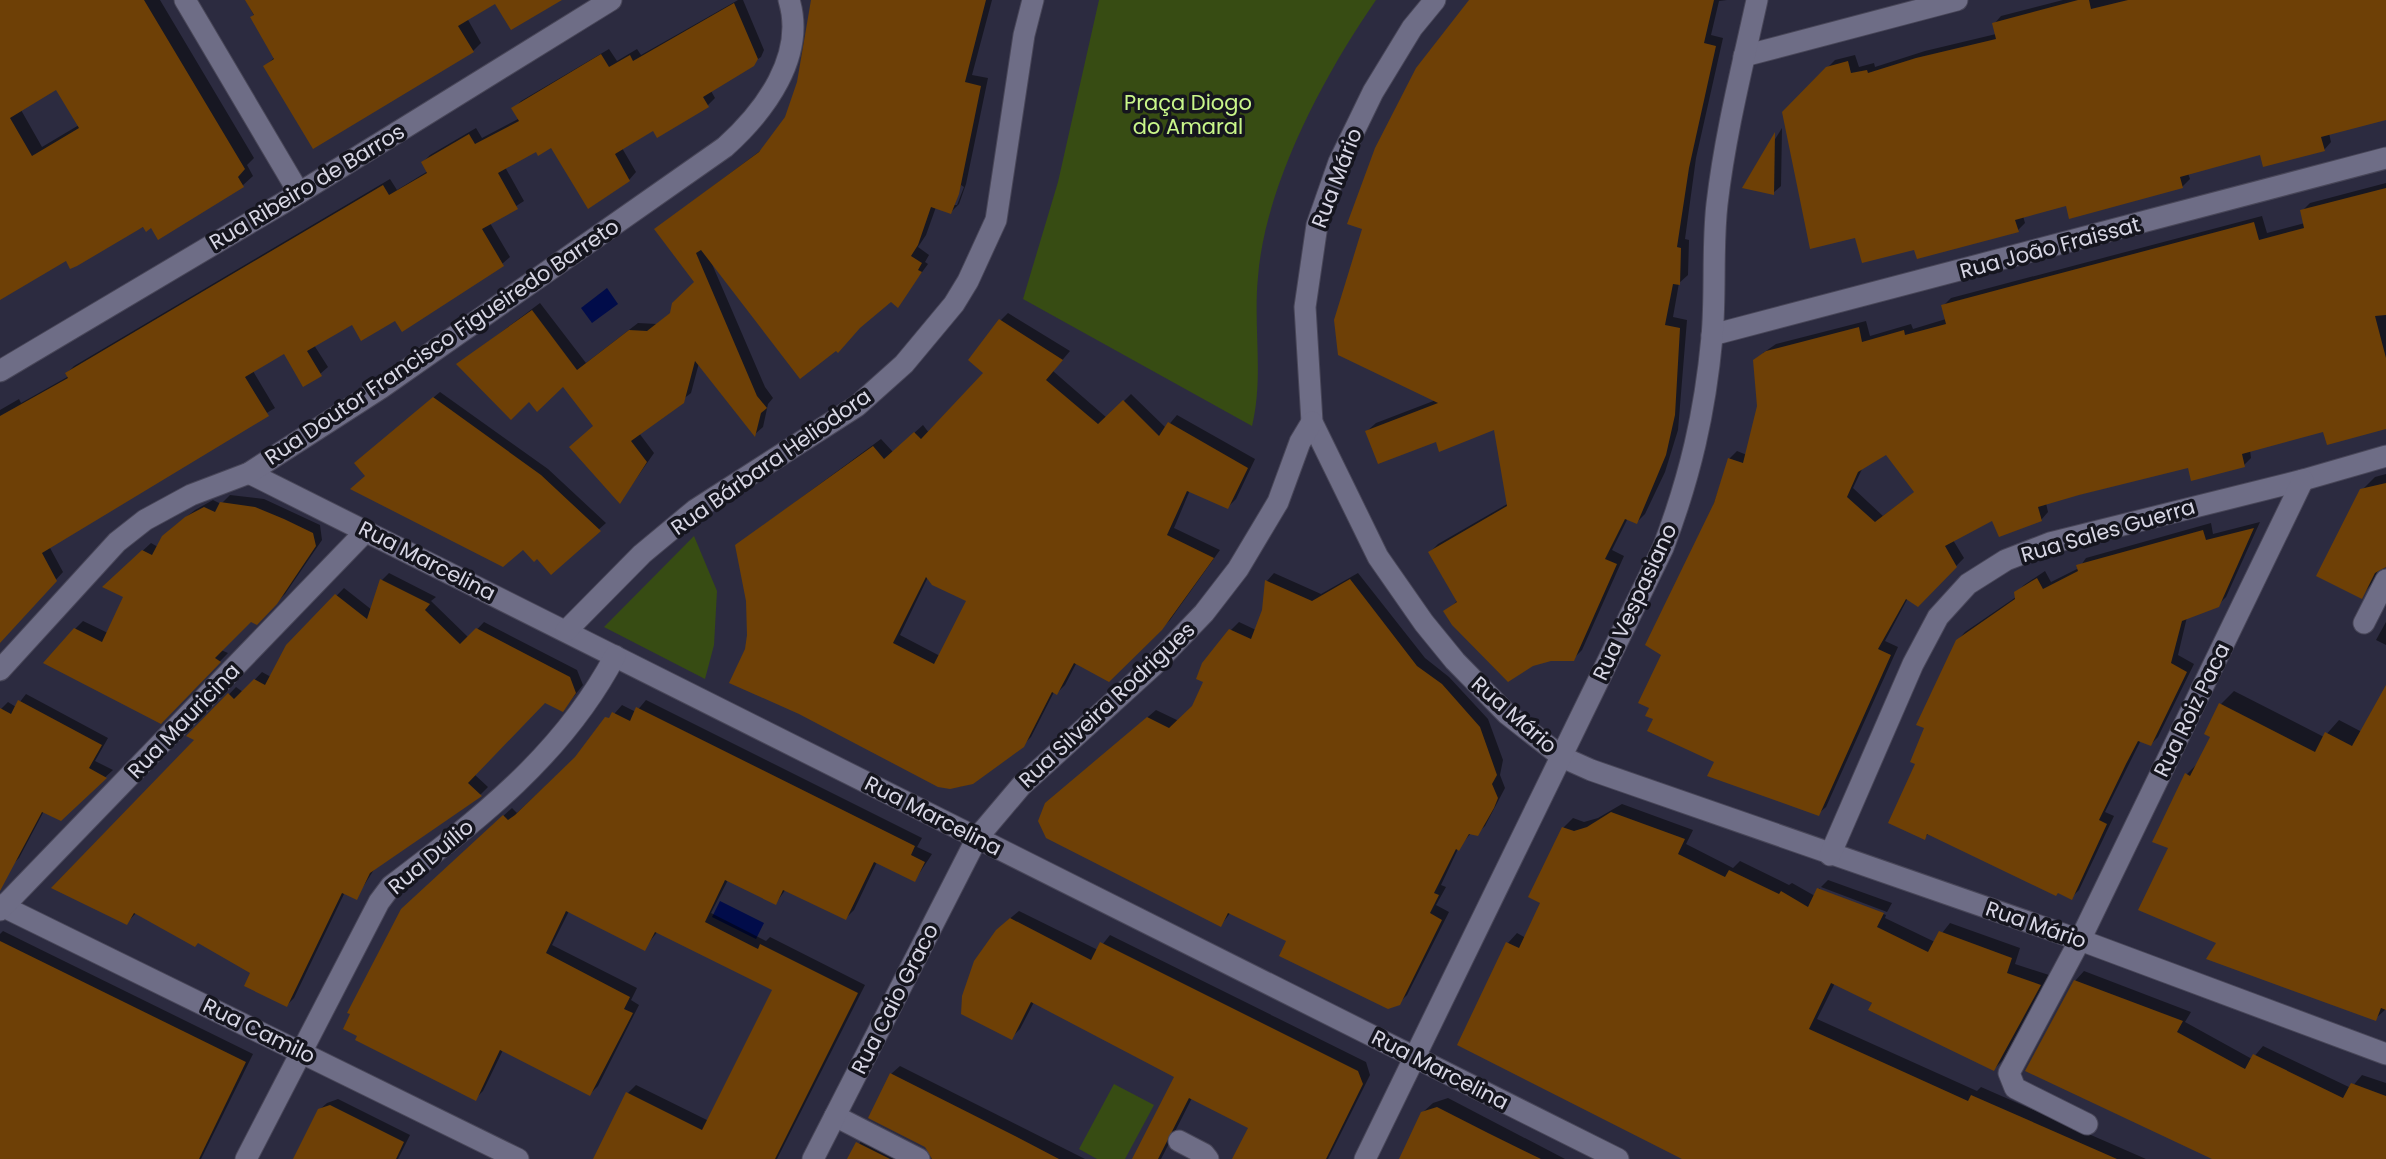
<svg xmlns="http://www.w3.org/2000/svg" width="2386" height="1159" font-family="Poppins,sans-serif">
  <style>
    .green { fill: #374c13 }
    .water { fill: #010c4a }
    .shadow { fill: #0007; fill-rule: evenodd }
    .building { fill: #6e4006; fill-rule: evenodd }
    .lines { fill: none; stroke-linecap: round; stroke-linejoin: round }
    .minor-casing { stroke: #484658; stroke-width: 23 }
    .minor { stroke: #6e6d86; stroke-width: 21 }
    .labels { text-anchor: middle; stroke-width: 7; stroke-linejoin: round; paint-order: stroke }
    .park-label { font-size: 21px; fill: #c9f68a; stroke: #15151e }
    .street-label { font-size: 21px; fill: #d8d7e5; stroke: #15151e }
  </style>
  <rect width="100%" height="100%" fill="#2c2b40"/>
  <g class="green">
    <path d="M1099,0h277c-52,75 -111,185 -118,277 -5,50 6,99 -6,149l-229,-127 35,-117z"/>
    <polygon points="694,536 717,591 714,645 705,679 604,627"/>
    <polygon points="1114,1084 1154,1105 1125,1159 1097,1159 1079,1149"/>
  </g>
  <g class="water">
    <polygon points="607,288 618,304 592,323 581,308"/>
    <polygon points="720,901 764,923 756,939 712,917"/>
  </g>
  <g class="shadow">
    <path d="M0,0h160l94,158 -7,7 6,11 -11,10 -176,73 -66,39zM57,88l22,37 -37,22 -21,-37z"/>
    <polygon points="246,0 558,0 495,1 467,18 481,43 473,51 265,66 275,57"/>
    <polygon points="738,0 743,0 764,50 761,57 711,91 715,98 708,105 654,129 622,148 636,172 629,180 552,146 537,150 505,167 524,201 490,223 510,257 502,264 396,319 352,323 314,345 328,367 320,374 285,351 253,371 275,408 49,546 63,572 0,641 0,410 19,399 21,403 69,376 67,373 74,366 390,179 397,190 428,171 423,162 430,155 476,128 482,138 520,118 514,108 521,101 609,49 617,61 637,49 641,55"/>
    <path d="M813,0h179l-20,75 16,3 -22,106 -7,20 -8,8 -15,-5 -10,28 -8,12 11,8 -4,7 3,2 -31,42 -6,-6 -179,-36 53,123 8,11 -5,6 -5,23 -8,7 -56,-71 -8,30 -52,40 15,20 -34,49 -25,-76 -32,-42 -34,16 -70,-36 81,-61 46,60 52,-40 19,1 15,-12 24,-30 -31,-60 99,-74 23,-30 12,-35zM961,185l3,2 -7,18h-4z"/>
    <polygon points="1473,0 1727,0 1719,1 1711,35 1723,38 1696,158 1685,239 1689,240 1688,275 1679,283 1673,317 1687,320 1678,430 1665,472 1645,514 1637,522 1628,518 1612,550 1624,556 1582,650 1573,659 1446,612 1458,600 1430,552 1438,544 1509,503 1495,428 1438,439 1367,431 1376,423 1436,400"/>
    <polygon points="2063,0 2386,0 2386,118 2329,133 2331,142 2324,150 2261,153 2188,173 2190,179 2182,187 2067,204 2023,216 2025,223 2018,230 1916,248 1857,236 1784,112 1835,60 1855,55 1859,67 1874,63 1875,67 1925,51 1996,34 1994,24 2001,16"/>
    <polygon points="1782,128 1781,186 1773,193 1745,187"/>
    <path d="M2386,183v244l-62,3 -74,20 1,8 -7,7 -55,1 -143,37 2,9 -7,8 -48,-2 -40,22 11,18 -46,47 -10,-7 -23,43 13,6 -72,160 -8,7 -102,-53 -61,-43 8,-64 66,-195 8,-8 10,4 12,-49 4,-53 13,-9 90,-23 4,15 41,-12 2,5 33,-10 -3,-13 8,-8 311,-82 5,17 38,-10 -3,-12 8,-8zM1886,453l30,38 -33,25 -30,-28 10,-21z"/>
    <path d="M1008,313l62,38 -17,20 54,47 24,-24 35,34 11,-13 78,44 -19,40 -8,8 -38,-17 -16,38 46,22 -50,70 -62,60 -31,-18 -12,23 -8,8 -3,-1 -23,45 -9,9 -50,37 -13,4 -20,-2 -192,-135 1,-50 -11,-55 144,-106 12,13 30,-27 6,8 56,-61 15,-51zM928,577l40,23 -28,56 -40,-21z"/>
    <polygon points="440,392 548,469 606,523 551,572 537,556 523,547 367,475 363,457"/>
    <polygon points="2386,474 2386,565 2361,597 2362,490 2375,477"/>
    <polygon points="230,495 264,499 320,525 322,540 285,594 256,623 250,620 221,650 228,653 161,722 75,629 83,621 108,633 126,596 105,586 151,543 158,547 172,528 195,510 213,500 221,504"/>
    <polygon points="2260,522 2226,597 2218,605 2187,617 2178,655 2194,664 2158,737 2151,744 2141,740 2105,812 2114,816 2079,890 2071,898 1929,833 1924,838 1918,764 1957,641 1965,632 2016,597 2016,593 2024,585 2045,571 2051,582 2079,568 2086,558 2211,523 2213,534"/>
    <polygon points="389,573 436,597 431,601 469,638 484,622 577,670 583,685 563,710 545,700 474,774 488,787 481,794 375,868 356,898 345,892 294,998 287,1005 253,972 199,941 136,913 127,923 197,739 189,736 236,687 243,692 262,672 271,677 288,646 344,588 372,610 382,580"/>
    <polygon points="1274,573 1321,594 1358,573 1425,658 1449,677 1488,719 1503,760 1500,775 1505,788 1485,826 1477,834 1471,833 1458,849 1441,885 1446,887 1436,905 1449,912 1407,995 1399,1003 1288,940 1231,912 1221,925 1053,798 1156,710 1179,721 1194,706 1231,630 1239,622 1256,630 1264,610 1267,581"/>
    <polygon points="2386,622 2386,645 2376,640"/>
    <polygon points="2386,688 2386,1009 2375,1019 2219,942 2170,847 2187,774 2198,763 2212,736 2206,733 2221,704 2234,691 2324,737 2339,720 2362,732"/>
    <polygon points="26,694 108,738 95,761 113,770 60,819 44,811 19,858 12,865 0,859 0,710 8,702 16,707"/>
    <polygon points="646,700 922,838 917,847 932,854 915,880 877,862 854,910 846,918 786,889 776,903 728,880 711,913 766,941 770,937 865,985 777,1159 596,1159 628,1093 636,1085 709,1121 775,989 658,931 644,949 569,911 552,945 637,988 631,1000 639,1005 598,1086 590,1094 503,1050 483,1091 475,1099 411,901 512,808 517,813 577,756 622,705 636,712"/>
    <polygon points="1622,804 1693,830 1686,844 1733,868 1740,861 1789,885 1792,883 1815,896 1820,888 1820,891 1886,915 1885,918 1935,942 1950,923 2020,948 2015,964 2049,975 2003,1060 1994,1069 1835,983 1817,1019 1977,1091 1981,1087 2146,1159 1686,1159 1508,943 1517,933 1526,938 1542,902 1563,828 1573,818 1584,822 1598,818"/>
    <polygon points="1828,880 1892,903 1887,912 1821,887"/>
    <polygon points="1019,911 1098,950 1110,935 1366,1062 1370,1075 1328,1159 1234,1159 1250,1128 1192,1098 1161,1159 1134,1159 1177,1076 1034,1002 1020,1029 1011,1038 1007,921"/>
    <polygon points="3,931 253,1054 201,1159 0,1159 0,934"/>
    <polygon points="2084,971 2191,1012 2185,1022 2252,1059 2263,1046 2351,1088 2362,1075 2386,1083 2386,1159 2216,1159 2075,981"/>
    <polygon points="900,1066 1085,1159 932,1159 891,1074"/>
    <polygon points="1448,1098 1565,1159 1401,1159 1422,1113 1433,1103"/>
    <polygon points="338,1099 410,1135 398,1159 295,1159 319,1110 327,1103"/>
    <polygon points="866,1134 915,1159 849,1159"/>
  </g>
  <g class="building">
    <path d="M0,0h144l101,169 -7,8 6,10 -86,53 -7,-12 -5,4 -3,-5 -66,39 -7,3 -4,-8 -66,39zM56,90l23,38 -47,28 -22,-38z"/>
    <polygon points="245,0 562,0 511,30 495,4 458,26 474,52 313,149 263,66 274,59 250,17 254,15"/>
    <polygon points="811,0 986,0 965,82 981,86 959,194 951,214 931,207 918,245 911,256 922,263 918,270 922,272 898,308 891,302 860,328 838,353 836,351 800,379 701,250 696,253 757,396 767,408 761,413 755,437 695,361 684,403 631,441 647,462 620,504 569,447 593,426 563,387 537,412 529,402 511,420 456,364 532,310 577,370 629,330 647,331 670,313 672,303 694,282 654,229 759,152 785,117 797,82"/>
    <polygon points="1469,0 1714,0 1704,43 1716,46 1689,168 1677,247 1681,248 1680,285 1673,284 1665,325 1680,328 1675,415 1666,455 1637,524 1625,519 1605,559 1617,564 1574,661 1551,661 1533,666 1508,682 1452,625 1443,611 1457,602 1428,552 1507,506 1494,430 1439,452 1436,442 1378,464 1365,431 1438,403 1338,355 1334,320 1362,229 1347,224 1375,148 1416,68"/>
    <polygon points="2078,0 2089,0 2091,9 2128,0 2386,0 2386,120 2321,137 2325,151 2263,167 2260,155 2180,177 2183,188 2069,219 2066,206 2015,220 2019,232 1917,259 1914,250 1862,263 1855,238 1810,249 1782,112 1826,67 1848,61 1851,73 1867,70 1868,73 1916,58 1996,39 1992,23"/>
    <polygon points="734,3 758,59 754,66 703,97 709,107 657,138 653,131 615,154 630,181 588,209 551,148 538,156 536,152 498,173 518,209 482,229 504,266 402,332 395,321 361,341 352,325 307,351 322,376 303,387 284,354 245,377 269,416 42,553 57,581 0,643 0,416 68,378 65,373 383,185 389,195 427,173 421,162 469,134 475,144 519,121 511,108 601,54 609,67 630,55 633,61"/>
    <polygon points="1775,132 1774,195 1742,188"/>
    <path d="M2386,188v127l-11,1 11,42v71l-59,16 -4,-13 -81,22 3,13 -54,14 -3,-13 -109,27 -41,12 4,14 -43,16 -7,-16 -47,25 12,21 -39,40 -12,-8 -28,50 13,6 -72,161 -112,-40 7,-14 -67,-31 6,-12 -8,-3 4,-8 -11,-5 23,-48 -16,-10 69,-142 14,-45 15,5 14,-57 -4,-46 13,-9 93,-24 3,15 42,-12 1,5 41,-11 -5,-19 313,-83 5,18 45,-12 -4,-18zM1886,455l28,37 -39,30 -28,-25 11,-25z"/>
    <path d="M999,319l64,41 -17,20 52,44 25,-24 36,36 9,-14 80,46 -20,41 -41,-18 -20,44 47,23 -52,72 -53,52 -35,-19 -17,32 -5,-3 -28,55 -51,37 -23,5 -12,-2 -139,-73 -70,-31 16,-34 2,-14 -1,-34 -11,-56 138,-99 11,13 30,-27 7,7 62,-66 -15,-13zM926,577l6,8 34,16 -32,63 -41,-21z"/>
    <polygon points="433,397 541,475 601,531 551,575 537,559 534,562 523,550 503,567 350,489 365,476 354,463"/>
    <polygon points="2386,483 2386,567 2375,573 2362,599 2316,576 2360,489"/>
    <polygon points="220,502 255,507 284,519 313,533 316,546 277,604 257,625 251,622 215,658 221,662 161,724 43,663 74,628 102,642 123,597 102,587 142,550 152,555 162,536 185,517 204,507 215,512"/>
    <polygon points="2254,528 2219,607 2182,621 2171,663 2187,672 2151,746 2138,741 2126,764 2099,820 2107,824 2072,900 2058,893 2056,896 1927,834 1925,840 1888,823 1915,764 1910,762 1924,728 1916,725 1956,640 2015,599 2014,592 2037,578 2043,589 2078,571 2076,565 2203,530 2206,540"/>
    <polygon points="380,579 430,604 425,610 460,644 476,628 570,677 576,693 563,712 545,703 468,783 482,796 370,873 357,900 342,893 287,1007 244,986 250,973 198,943 195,947 134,913 127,925 51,888 194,740 186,736 228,693 234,699 254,679 265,685 286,645 335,594 367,619"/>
    <polygon points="1350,579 1417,666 1442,684 1480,727 1497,775 1492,784 1498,798 1494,808 1478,836 1469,834 1459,851 1456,849 1434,893 1439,895 1430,913 1442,920 1400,1005 1388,1009 1279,956 1286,941 1228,913 1221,927 1046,838 1038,821 1045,803 1147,717 1169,728 1192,706 1203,682 1196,679 1202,663 1229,629 1251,639 1262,610 1265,580 1312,601"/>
    <polygon points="2386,685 2386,1010 2381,1008 2376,1021 2206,959 2216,943 2138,910 2168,848 2152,842 2185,773 2190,776 2210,737 2204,734 2219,703 2315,752 2325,732 2352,746"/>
    <polygon points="18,700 102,745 89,768 107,778 61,821 42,812 0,891 0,708 11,714"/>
    <polygon points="636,707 915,846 911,855 925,862 915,882 874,862 846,920 783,890 776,905 725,880 705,922 758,949 760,944 858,993 775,1159 593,1159 626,1092 702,1130 772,990 655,932 645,951 566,911 546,953 630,997 624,1009 633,1013 590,1096 500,1050 476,1101 355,1040 357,1036 343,1029 350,1014 347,1013 401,909 503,815 508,820 515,815 575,757 605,717 609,718 612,712 630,721"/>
    <polygon points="1611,812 1685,839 1678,854 1725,877 1729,870 1779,894 1781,891 1808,907 1817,888 1884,913 1877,927 1928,952 1939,931 2012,958 2007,973 2041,985 1994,1071 1868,1010 1872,1003 1831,983 1809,1029 1968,1101 1971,1095 2117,1159 1682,1159 1457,1045 1506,942 1519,948 1540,903 1528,897 1562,827 1574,831 1587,827"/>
    <polygon points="1010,918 1091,960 1100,942 1358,1071 1363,1084 1326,1159 1232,1159 1248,1128 1189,1098 1158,1159 1132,1159 1174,1077 1031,1002 1012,1040 961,1014 962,996 974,961 996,930"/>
    <polygon points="0,941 246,1062 199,1159 0,1159"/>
    <polygon points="2074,980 2183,1021 2177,1032 2245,1069 2253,1054 2343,1098 2351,1083 2386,1096 2386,1159 2212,1159 2025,1071"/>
    <polygon points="890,1073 1015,1136 1059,1159 932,1159 925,1147 868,1118"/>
    <polygon points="330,1105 404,1142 396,1159 293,1159 318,1109"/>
    <polygon points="1437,1107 1488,1133 1541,1159 1399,1159 1421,1112"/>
    <polygon points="856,1142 890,1159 847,1159"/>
  </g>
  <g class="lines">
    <g class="minor-casing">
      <g id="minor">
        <polyline points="185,0 299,193"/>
        <polyline points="1435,0 1412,28 1373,92 1339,162 1317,225 1305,307 1312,422 1378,557 1424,623 1455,661 1507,714 1562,757 1591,770 2080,940 2386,1054"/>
        <polyline points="1744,56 1957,0"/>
        <polyline points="1712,335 2386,158"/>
        <polyline points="0,371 283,203 611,0"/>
        <polyline points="249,473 1618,1159"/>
        <polyline points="2364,623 2386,580"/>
        <polyline points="566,631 642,554 695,510 857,406 904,364 954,304 968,281 996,220 1024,35 1033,0"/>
        <path d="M0,670l117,-128 28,-22 46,-25 58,-22 132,-85 344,-241c40,-36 81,-91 64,-147"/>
        <polyline points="1830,855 1913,664 1938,617 1968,584 2006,560 2050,543 2303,480 2386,456"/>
        <polyline points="0,905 518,1159"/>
        <polyline points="0,910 366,531"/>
        <polyline points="835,1116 919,1159"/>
        <polyline points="2087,1124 2015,1088 2009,1073 2080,940 2303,480"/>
        <polyline points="1179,1141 1204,1154 1208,1159"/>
        <path d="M246,1159l133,-257 12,-16c87,-66 172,-131 224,-230"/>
        <polyline points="813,1159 977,838 1021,786 1154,665 1204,613 1238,569 1278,502 1300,442 1312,422"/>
        <path d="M1365,1159l298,-611c27,-71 42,-135 49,-211 4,-45 0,-89 5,-133 8,-69 25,-136 40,-204"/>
      </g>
    </g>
    <use href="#minor" class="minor"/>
  </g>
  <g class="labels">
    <g class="park-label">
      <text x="1188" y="110">Praça Diogo<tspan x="1188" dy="24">do Amaral</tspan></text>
    </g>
    <g class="street-label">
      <text transform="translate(1337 178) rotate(-69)" y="7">Rua Mário</text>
      <text transform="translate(307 187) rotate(-31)" y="7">Rua Ribeiro de Barros</text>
      <text transform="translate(2050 248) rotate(-15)" y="7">Rua João Fraissat</text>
      <text transform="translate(442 342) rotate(-34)" y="7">Rua Doutor Francisco Figueiredo Barreto</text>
      <text transform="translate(771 462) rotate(-35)" y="7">Rua Bárbara Heliodora</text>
      <text transform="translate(2108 531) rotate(-16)" y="7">Rua Sales Guerra</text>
      <text transform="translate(427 561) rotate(27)" y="7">Rua Marcelina</text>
      <text transform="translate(1635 602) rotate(-65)" y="7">Rua Vespasiano</text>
      <text transform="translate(1107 705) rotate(-43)" y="7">Rua Silveira Rodrigues</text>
      <text transform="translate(2192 710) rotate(-64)" y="7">Rua Roiz Paca</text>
      <text transform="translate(1514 715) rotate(41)" y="7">Rua Mário</text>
      <text transform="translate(184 721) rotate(-46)" y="7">Rua Mauricina</text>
      <text transform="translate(933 816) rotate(27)" y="7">Rua Marcelina</text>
      <text transform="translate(431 857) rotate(-40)" y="7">Rua Duílio</text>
      <text transform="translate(2036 925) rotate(19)" y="7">Rua Mário</text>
      <text transform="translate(895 999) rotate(-63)" y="7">Rua Caio Graco</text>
      <text transform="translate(259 1031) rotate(26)" y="7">Rua Camilo</text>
      <text transform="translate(1440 1070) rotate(27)" y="7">Rua Marcelina</text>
    </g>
  </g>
</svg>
